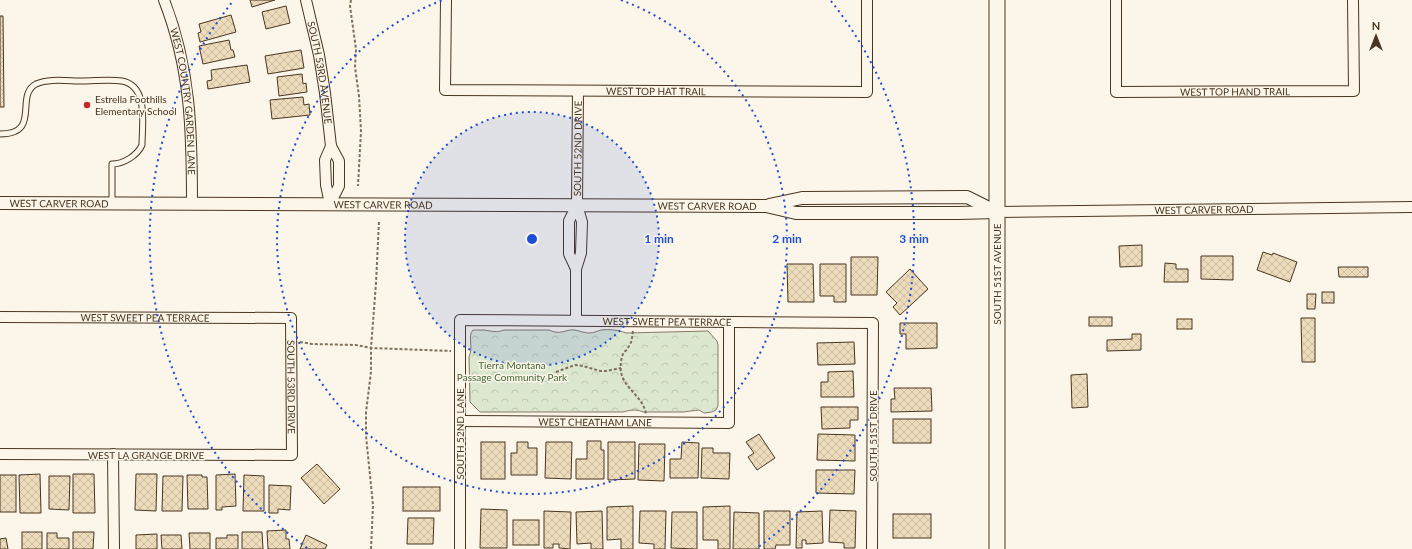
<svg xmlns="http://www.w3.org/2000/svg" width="1412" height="549" font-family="Lato,sans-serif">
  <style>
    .park { fill: url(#park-crowns); stroke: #887966 }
    .building { fill: url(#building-cross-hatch); stroke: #4a3520 }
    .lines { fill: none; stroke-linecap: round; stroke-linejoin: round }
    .service-casing { stroke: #4a3520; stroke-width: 7 }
    .minor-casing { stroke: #4a3520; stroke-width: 12 }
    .tertiary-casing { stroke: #4a3520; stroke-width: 14 }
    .primary-casing { stroke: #4a3520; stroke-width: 17 }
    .path { stroke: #7f6f5c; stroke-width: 2; stroke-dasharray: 3 2; stroke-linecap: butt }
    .service { stroke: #fbf6e9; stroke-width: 5 }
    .minor { stroke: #fbf6e9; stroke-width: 10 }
    .tertiary { stroke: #fbf6e9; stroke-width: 12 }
    .primary { stroke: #fbf6e9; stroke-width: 15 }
    .ring { fill: none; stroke: #1d4ed8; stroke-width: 2; stroke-dasharray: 2 4 }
    .poi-dot { fill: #c62828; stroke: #fbf6e9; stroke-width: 1.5 }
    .labels { text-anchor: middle; stroke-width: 3; stroke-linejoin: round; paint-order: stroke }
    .street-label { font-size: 10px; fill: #4a3520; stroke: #fbf6e9 }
    .poi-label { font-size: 10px; fill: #4a3520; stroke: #fbf6e9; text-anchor: start }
    .park-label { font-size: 10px; fill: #436837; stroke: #fbf6e9 }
    .centre { fill: #1d4ed8; stroke: #fbf6e9; stroke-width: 2 }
    .ring-label { font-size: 12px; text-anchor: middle; font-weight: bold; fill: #1d4ed8; stroke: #fbf6e9; stroke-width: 3; stroke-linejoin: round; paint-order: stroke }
  </style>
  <defs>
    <pattern id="park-crowns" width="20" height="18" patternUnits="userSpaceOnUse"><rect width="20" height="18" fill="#dce7d0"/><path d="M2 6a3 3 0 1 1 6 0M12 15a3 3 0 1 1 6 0" fill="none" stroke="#bec7b2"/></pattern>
    <pattern id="building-cross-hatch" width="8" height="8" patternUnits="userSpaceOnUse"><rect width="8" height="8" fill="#ecdcbc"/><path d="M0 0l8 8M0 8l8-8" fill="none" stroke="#ccbda1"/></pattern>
  </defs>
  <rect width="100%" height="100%" fill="#fbf6e9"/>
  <path class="park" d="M473,330c3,0 7,0 11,0 8,1 12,3 20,0h45c9,4 12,2 21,0 7,-1 12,3 19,3 5,0 8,-2 12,-3 8,-1 18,0 25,3l82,-2 9,10 1,4v61l-2,4 -4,2 -8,1 -5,-3 -16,2h-40c-6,-3 -13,-2 -20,0h-143l-10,-10 -1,-45c5,-10 -2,-21 4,-27z"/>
  <g class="building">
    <polygon points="250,0 275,0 252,7"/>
    <polygon points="286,6 290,23 266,29 262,12"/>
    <polygon points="231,15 236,32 200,42 198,33 201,32 199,24"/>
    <polygon points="0,16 3,16 4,107 0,107"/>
    <polygon points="229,40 231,50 233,50 235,57 203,64 199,46"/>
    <polygon points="301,50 304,68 268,74 265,56"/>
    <polygon points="247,65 250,82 208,89 207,81 212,80 211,70"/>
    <polygon points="302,74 303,84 306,83 307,92 279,96 277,77"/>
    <polygon points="303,97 304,105 309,104 310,115 272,119 270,100"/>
    <polygon points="1142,245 1142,266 1120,267 1119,246"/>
    <polygon points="1263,252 1272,255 1273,253 1297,262 1290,282 1257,270"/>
    <polygon points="1201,256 1233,256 1233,280 1201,279"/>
    <polygon points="851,257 878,257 877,295 851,295"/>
    <polygon points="1165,263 1176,264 1176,269 1188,269 1188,282 1164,282"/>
    <polygon points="787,264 813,264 814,302 788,302"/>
    <polygon points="820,264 846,264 846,302 834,302 834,296 820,296"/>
    <polygon points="1338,267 1368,267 1368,277 1339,277"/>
    <polygon points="910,269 928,289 900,315 893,307 897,303 886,292"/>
    <rect x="1322" y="292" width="12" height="11"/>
    <polygon points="1307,294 1316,294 1315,309 1307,309"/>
    <rect x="1089" y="317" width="23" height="9"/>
    <polygon points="1301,318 1315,318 1315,362 1302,362"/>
    <rect x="1177" y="319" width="15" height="10"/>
    <polygon points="900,323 937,323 937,348 906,349 906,334 900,334"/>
    <polygon points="1132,334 1141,334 1141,350 1107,351 1107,340 1132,339"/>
    <polygon points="854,342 855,364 818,365 817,343"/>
    <polygon points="853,371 854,397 821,397 821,382 828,382 828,372"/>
    <polygon points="1087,374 1088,407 1072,408 1071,375"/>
    <polygon points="894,388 931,388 932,411 891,412 891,399 895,399"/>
    <polygon points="821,407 858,407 858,420 850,420 850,428 822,429"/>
    <rect x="893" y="419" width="38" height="24"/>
    <polygon points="759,434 775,458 757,470 748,457 754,453 746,442"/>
    <polygon points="818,434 855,435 855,461 817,460"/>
    <polygon points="587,441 601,441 601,450 604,450 604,479 576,479 576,459 587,459"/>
    <rect x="481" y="442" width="24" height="37"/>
    <polygon points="517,442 528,442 528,448 537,448 537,475 511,475 511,453 517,453"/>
    <polygon points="546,442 572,442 571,479 545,478"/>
    <polygon points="608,442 635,442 635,479 608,480"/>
    <polygon points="682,442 699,443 698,478 670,478 670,459 681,459"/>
    <polygon points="639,444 665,444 664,481 638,480"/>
    <polygon points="702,448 713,448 713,453 730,453 729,479 701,478"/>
    <polygon points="317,464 340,489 324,504 301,478"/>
    <polygon points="816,470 855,470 854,494 816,493"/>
    <polygon points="40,474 41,513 20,513 19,475"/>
    <polygon points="73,474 94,474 95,513 73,513"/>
    <polygon points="136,474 157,474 156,511 135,510"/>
    <polygon points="235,474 236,506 222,507 222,510 216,510 216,475"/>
    <rect x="0" y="475" width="16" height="37"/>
    <polygon points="187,475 202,475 202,477 207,477 208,509 188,509"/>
    <polygon points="244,475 264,476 264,511 243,511"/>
    <polygon points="49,476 70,476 69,510 49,509"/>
    <polygon points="163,476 183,476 182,511 162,511"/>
    <polygon points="269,485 291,486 290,510 278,509 278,513 269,513"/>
    <rect x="403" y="487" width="37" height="24"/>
    <polygon points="633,506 633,549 621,549 621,539 607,540 607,507"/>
    <polygon points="730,506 730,549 718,549 718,540 703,540 703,507"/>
    <polygon points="481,509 507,510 507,548 480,548"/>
    <polygon points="830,510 856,511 855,548 844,548 844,543 829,542"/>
    <polygon points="544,511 571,512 570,549 559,548 559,544 553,544 553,548 544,548"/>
    <polygon points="602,511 603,549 591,549 591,543 577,544 576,512"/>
    <polygon points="640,511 666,511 665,549 654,549 654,544 639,543"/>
    <polygon points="764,511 790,511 790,545 776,545 775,549 764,549"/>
    <polygon points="822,511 823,543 806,544 806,540 802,540 802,548 796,548 797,512"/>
    <polygon points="672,512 697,512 697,549 671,548"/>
    <polygon points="734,512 759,513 759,549 733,549"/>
    <rect x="893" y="514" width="38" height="24"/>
    <polygon points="408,518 434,518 433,544 407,544"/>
    <rect x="513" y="520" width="26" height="25"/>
    <polygon points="286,530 286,539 289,539 290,549 268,549 267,531"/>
    <rect x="22" y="532" width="20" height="17"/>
    <polygon points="73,532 94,532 93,549 73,549"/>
    <polygon points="242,532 262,532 263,549 242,549"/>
    <polygon points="47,533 57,533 57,538 69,538 69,549 47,549"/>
    <polygon points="189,533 210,533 210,549 190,549"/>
    <polygon points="157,534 157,549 136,549 136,535"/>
    <polygon points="161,535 181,535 182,549 162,549"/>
    <polygon points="227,535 238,535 238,549 216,549 216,538 227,538"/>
    <polygon points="306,535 327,545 325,549 300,549"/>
    <polygon points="6,538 8,549 0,549 0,539"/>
  </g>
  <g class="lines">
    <g class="service-casing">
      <path id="service" d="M0,134c42,0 14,-38 36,-50 13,-6 32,-3 46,-3 13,0 27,-2 40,0 27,5 20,44 20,64 -5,11 -19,19 -30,19v39"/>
    </g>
    <g class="minor-casing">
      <g id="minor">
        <path id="s1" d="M164,0c27,69 28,132 28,204"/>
        <path id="s2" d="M306,0l13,55 6,38 6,53 8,15v25l-9,18"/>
        <path id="s3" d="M446,0l-1,90 422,2v-92"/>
        <path id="s4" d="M1116,0v92l238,-1 -1,-91"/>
        <polyline points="330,204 326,185 325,160 331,146"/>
        <path id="s5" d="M997,212l415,-5"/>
        <polyline points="576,269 569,254 569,221 577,205"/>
        <path id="s6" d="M0,317l291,1 1,137 -292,-1"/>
        <path id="s7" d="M576,320v-51l5,-16 1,-31 -5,-17 1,-114"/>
        <path id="s8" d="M460,421l269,2v-101"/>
        <polyline points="113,454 114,549"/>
        <path id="s9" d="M460,549v-229l413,3 -1,226"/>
      </g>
    </g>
    <g class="tertiary-casing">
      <g id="tertiary">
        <path id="s10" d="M0,203l766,3 30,7h162l39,-1"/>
        <polyline points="769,205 802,198 967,197 995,211"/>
      </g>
    </g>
    <g class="primary-casing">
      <polyline id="primary" points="997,0 997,549"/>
    </g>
    <g class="path">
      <polyline points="351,0 350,6 356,49 355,67 359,96 361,131 358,186"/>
      <path d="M633,331c-1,6 -1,11 -4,15 -1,3 -4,5 -6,8 -2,4 -3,13 -2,18 3,17 22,24 25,42"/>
      <polyline points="300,342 312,344 356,345 371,348 451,351"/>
      <polyline points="556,372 575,365 583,366 600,371 606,371 621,368"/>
      <polyline points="371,549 373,505 366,436 366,412 371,372 371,348 376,283 379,221"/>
    </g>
    <use href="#service" class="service"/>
    <use href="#minor" class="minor"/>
    <use href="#tertiary" class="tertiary"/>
    <use href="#primary" class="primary"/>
  </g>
  <circle cx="532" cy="239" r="127" fill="#1d4ed8" fill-opacity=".12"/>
  <g class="ring">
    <circle cx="532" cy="239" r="127"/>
    <path d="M621 0A255 255 0 1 1 443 0"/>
    <path d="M307 548A382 382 0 0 1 233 1M831 1A382 382 0 0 1 757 548"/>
  </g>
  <circle class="poi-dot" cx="87" cy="105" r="4"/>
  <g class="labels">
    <g class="street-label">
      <text dy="4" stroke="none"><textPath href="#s2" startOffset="74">SOUTH 53RD AVENUE</textPath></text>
      <text dy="4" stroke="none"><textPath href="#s3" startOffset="301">WEST TOP HAT TRAIL</textPath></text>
      <text dy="4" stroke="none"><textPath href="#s4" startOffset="211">WEST TOP HAND TRAIL</textPath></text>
      <text dy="4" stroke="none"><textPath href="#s1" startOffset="104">WEST COUNTRY GARDEN LANE</textPath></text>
      <text dy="4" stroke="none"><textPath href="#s7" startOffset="173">SOUTH 52ND DRIVE</textPath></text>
      <text dy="4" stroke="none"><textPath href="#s10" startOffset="59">WEST CARVER ROAD</textPath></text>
      <text dy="4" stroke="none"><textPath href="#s10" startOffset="383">WEST CARVER ROAD</textPath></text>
      <text dy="4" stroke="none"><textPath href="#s10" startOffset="707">WEST CARVER ROAD</textPath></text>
      <text dy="4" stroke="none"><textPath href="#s5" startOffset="207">WEST CARVER ROAD</textPath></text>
      <text transform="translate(997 274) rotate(-90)" y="4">SOUTH 51ST AVENUE</text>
      <text dy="4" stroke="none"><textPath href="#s6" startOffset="145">WEST SWEET PEA TERRACE</textPath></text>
      <text dy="4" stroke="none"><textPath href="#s9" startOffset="436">WEST SWEET PEA TERRACE</textPath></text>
      <text dy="4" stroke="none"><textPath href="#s6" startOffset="360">SOUTH 53RD DRIVE</textPath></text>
      <text dy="4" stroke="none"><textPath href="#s8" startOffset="135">WEST CHEATHAM LANE</textPath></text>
      <text transform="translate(460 434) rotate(-90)" y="4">SOUTH 52ND LANE</text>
      <text transform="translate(873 436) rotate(-90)" y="4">SOUTH 51ST DRIVE</text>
      <text x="146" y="459">WEST LA GRANGE DRIVE</text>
    </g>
    <g class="poi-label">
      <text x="95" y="103">Estrella Foothills<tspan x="95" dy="12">Elementary School</tspan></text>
    </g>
    <g class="park-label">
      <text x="512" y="369">Tierra Montana<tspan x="512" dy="12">Passage Community Park</tspan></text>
    </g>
  </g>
  <circle cx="532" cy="239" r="6" class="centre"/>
  <g class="ring-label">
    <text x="659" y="243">1 min</text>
    <text x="787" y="243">2 min</text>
    <text x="914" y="243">3 min</text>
  </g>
  <g transform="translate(1376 36)" stroke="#fbf6e9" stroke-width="3" paint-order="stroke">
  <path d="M0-3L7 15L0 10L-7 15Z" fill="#4a3520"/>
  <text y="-6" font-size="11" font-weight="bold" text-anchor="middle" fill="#4a3520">N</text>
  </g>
</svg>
